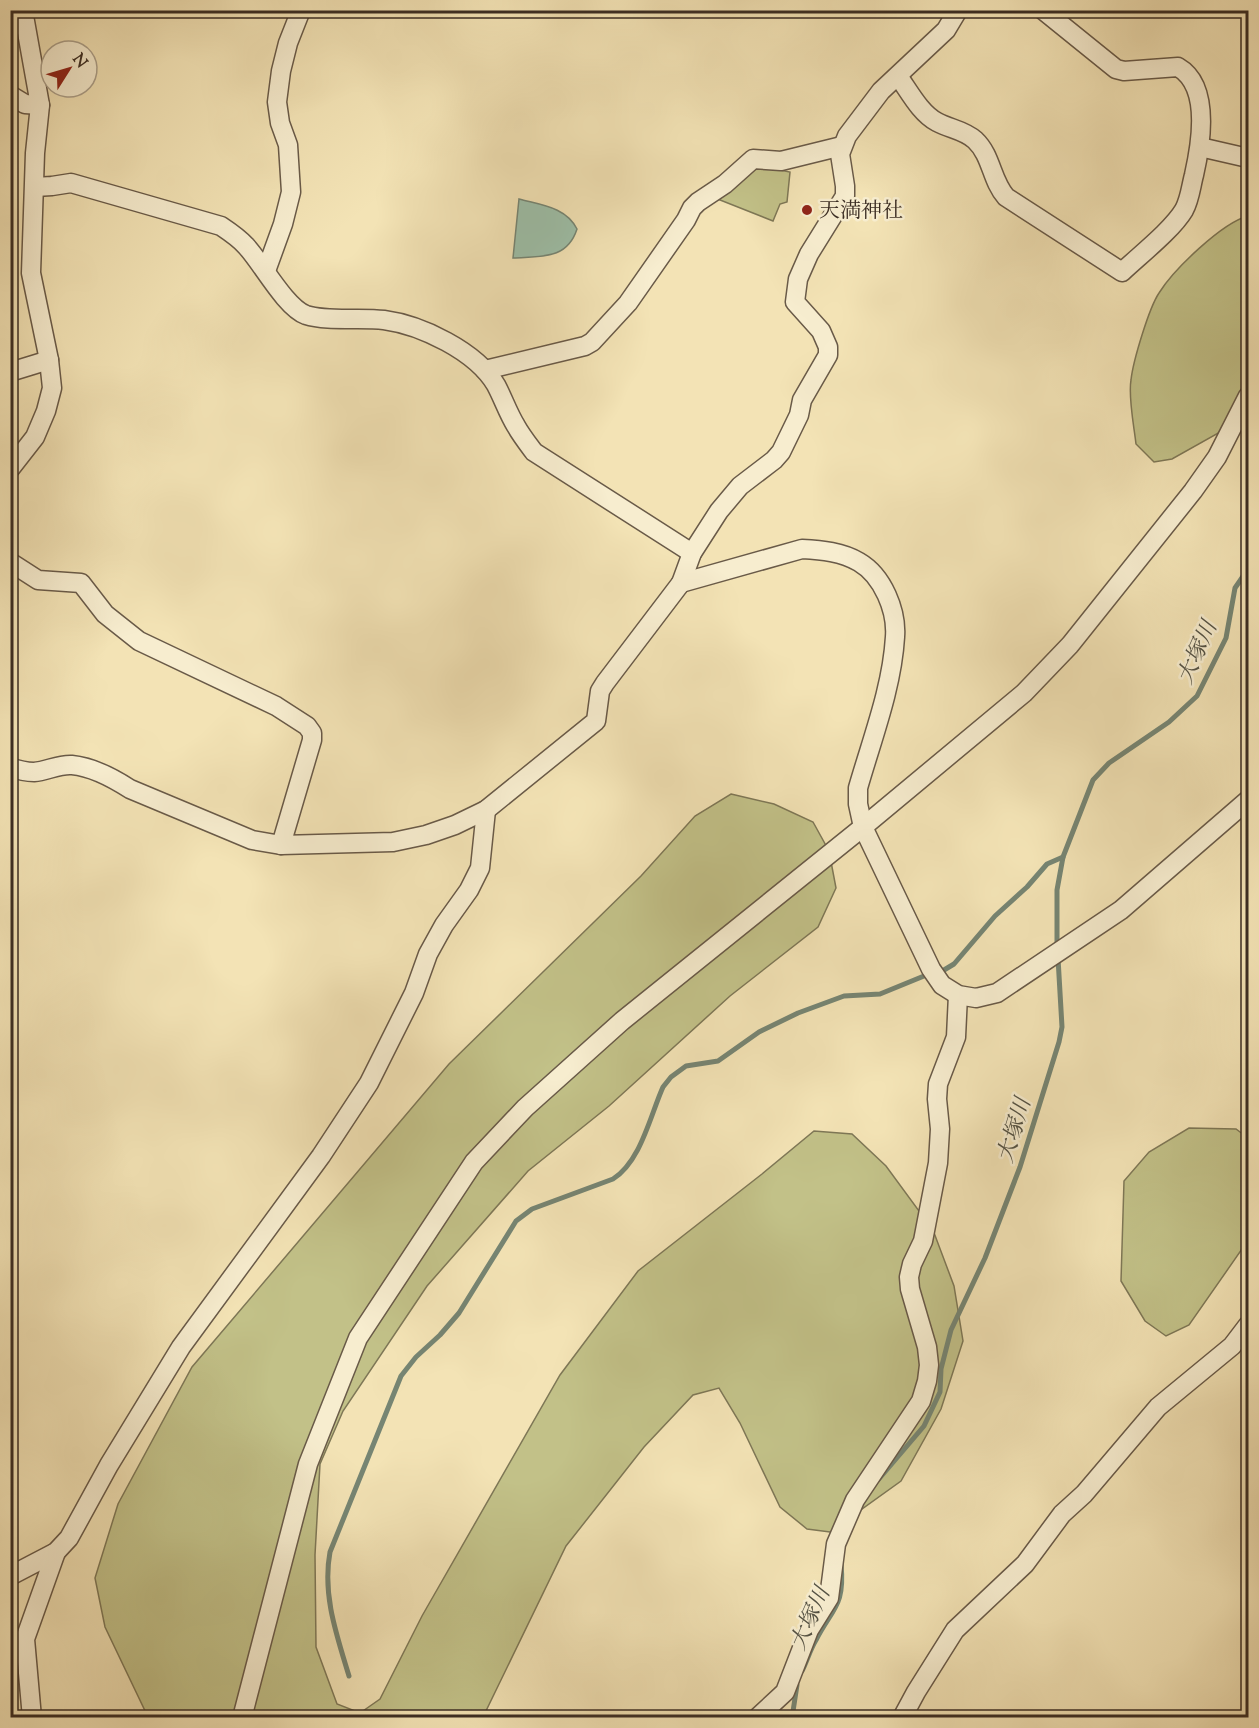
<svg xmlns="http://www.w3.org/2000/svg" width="1259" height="1728" font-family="'Sorts Mill Goudy','Noto Serif JP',serif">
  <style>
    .green { fill: #c2c188; stroke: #7e7756; stroke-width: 1.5 }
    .water { fill: #9dbfa8; stroke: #768573; stroke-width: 1.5 }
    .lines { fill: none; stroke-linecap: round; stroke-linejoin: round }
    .stream { stroke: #768573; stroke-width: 5 }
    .street-casing { stroke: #695a48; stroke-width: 21 }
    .street { stroke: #f7edcf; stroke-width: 18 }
    .poi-dot { fill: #8f2418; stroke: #f7edcf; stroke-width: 2 }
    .labels { text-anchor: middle; stroke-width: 5; stroke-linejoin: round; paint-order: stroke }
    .poi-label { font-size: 21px; fill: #3b2d23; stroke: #f7edcf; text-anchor: start }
    .water-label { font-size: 22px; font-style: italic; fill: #545244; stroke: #f7edcf }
  </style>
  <rect width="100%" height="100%" fill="#f3e3b5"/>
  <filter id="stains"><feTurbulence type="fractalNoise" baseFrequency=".00333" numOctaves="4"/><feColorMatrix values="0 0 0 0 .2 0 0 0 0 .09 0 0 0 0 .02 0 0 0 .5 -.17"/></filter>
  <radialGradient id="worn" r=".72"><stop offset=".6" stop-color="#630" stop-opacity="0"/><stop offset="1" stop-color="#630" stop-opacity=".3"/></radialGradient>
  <g class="green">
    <polygon points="759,166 790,172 787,202 780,204 773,221 715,198 750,169"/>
    <path d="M1248,216v190l-17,20 -59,33 -18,3 -18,-18c-2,-18 -8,-47 -5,-64 2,-19 18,-72 28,-87 15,-24 63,-70 89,-77z"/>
    <polygon points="731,794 774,804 813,822 829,851 836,888 818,927 730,996 609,1106 528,1171 427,1286 343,1411 320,1464 315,1555 316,1647 337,1704 360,1713 380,1699 422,1616 560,1375 638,1271 762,1174 814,1131 852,1134 886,1166 933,1230 954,1286 963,1341 941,1409 901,1481 830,1532 807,1529 780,1507 740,1423 719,1388 693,1395 644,1447 566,1546 483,1717 148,1717 105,1627 95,1578 118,1504 192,1367 449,1064 641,876 695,816"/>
    <polygon points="1189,1128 1236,1129 1248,1138 1248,1227 1242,1249 1189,1325 1166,1336 1145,1321 1121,1281 1124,1181 1149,1152"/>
  </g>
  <path class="water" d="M519,199c22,6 47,8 58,30 -10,31 -36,27 -64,29z"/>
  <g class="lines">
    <g class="stream">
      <polyline points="1057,949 1057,890 1063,857 1093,780 1109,763 1169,722 1197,696 1226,638 1235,588 1248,569"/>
      <polyline points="944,970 954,964 995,916 1027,887 1047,864 1063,857"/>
      <polyline points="878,1480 924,1426 940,1392 941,1369 951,1330 985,1258 1020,1167 1059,1042 1062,1027 1058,958"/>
      <path d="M802,1671c5,-10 8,-21 14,-31 17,-33 29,-34 25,-76"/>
      <path d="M349,1676c-12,-40 -27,-81 -19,-124l71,-176 15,-19 24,-22 19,-22 57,-92 16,-12 81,-30c28,-18 37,-63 50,-92l8,-10 15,-11 32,-5 41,-29 39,-19 46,-17 36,-2 44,-18"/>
      <polyline points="792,1718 797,1685"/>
    </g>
    <g class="street-casing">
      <g id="street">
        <path d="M898,76c11,15 22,37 39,46 13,7 27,8 38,18 17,16 16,40 31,57l116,75c18,-17 50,-42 62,-62 6,-11 7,-24 10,-35 7,-31 17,-89 -16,-108l-54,4 -8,-2 -73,-59"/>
        <polyline points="10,95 25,104 40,105"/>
        <polyline points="1200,147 1248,158"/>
        <path d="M35,187l17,-1 19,-3 150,43c9,6 18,12 25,20 16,17 39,61 60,69 22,7 54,2 78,5 37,5 92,31 112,65 7,13 12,28 20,41 5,9 12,18 18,26l158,101"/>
        <polyline points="266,271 283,224 291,192 288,145 280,123 277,102 281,71 288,43 301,10"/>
        <polyline points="485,370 585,346 592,342 628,303 686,220 692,208 698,202 725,184 753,159 781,161 842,146"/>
        <polyline points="10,372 49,360"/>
        <polyline points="10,469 35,437 46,411 52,388 49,360 31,273 35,153 40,105 23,10"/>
        <polyline points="10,562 38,580 81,583 105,614 139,641 276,706 307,726 312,733 312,740 281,845 393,842 426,835 455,825 486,810 596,721 600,691 605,683 681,583 692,553 719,511 740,486 774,460 781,452 799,415 802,400 828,355 828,347 821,331 795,302 798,279 809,254 845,196 845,186 840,154 847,136 881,91 946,30 958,10"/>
        <path d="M681,583l121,-34c20,1 40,3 57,13 24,14 38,49 36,75 -3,51 -23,102 -37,151v16l5,23 68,142 11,16 16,10 18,3 21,-5 124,-83 127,-110"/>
        <path d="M10,767c8,3 16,5 24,5 13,-1 25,-8 38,-7 21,2 41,13 58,24l122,51 29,5"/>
        <polyline points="10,1576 56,1552 69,1538 109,1465 181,1347 321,1156 369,1083 414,993 428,954 444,925 469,890 480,868 486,810"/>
        <polyline points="32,1718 25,1639 56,1552"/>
        <polyline points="242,1718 308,1464 358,1338 474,1162 525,1108 622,1021 863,827 1024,693 1070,645 1193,491 1217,457 1248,396"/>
        <polyline points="757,1718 785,1692 809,1630 829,1598 836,1544 855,1500 921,1401 927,1381 929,1365 927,1347 910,1289 909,1277 912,1264 923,1241 938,1163 940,1129 937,1099 938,1084 956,1037 958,995"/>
        <polyline points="902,1718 916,1692 955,1630 1025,1564 1062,1514 1084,1494 1158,1407 1232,1346 1248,1325"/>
      </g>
    </g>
    <use href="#street" class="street"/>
  </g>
  <circle class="poi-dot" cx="807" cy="210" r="6"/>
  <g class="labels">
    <g class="poi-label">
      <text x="819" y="217">天満神社</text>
    </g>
    <g class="water-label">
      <text transform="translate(1196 652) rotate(-66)" y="8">大塚川</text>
      <text transform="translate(1013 1130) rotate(-73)" y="8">大塚川</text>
      <text transform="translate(809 1618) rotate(-66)" y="8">大塚川</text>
    </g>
  </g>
  <rect width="1259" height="1728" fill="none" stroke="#f3e3b5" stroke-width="36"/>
  <rect x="12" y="12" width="1235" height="1704" fill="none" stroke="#3b2d23" stroke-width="3"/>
  <rect x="18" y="18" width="1223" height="1692" fill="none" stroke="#3b2d23" stroke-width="1.5"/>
  <g transform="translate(69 69) rotate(53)"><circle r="28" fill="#f7edcf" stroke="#aca08a" stroke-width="1.5"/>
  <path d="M0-4.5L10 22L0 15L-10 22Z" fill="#8f2418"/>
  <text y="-9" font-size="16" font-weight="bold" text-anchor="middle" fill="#3b2d23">N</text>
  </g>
  <rect width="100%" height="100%" filter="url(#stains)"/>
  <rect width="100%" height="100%" fill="url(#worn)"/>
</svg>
